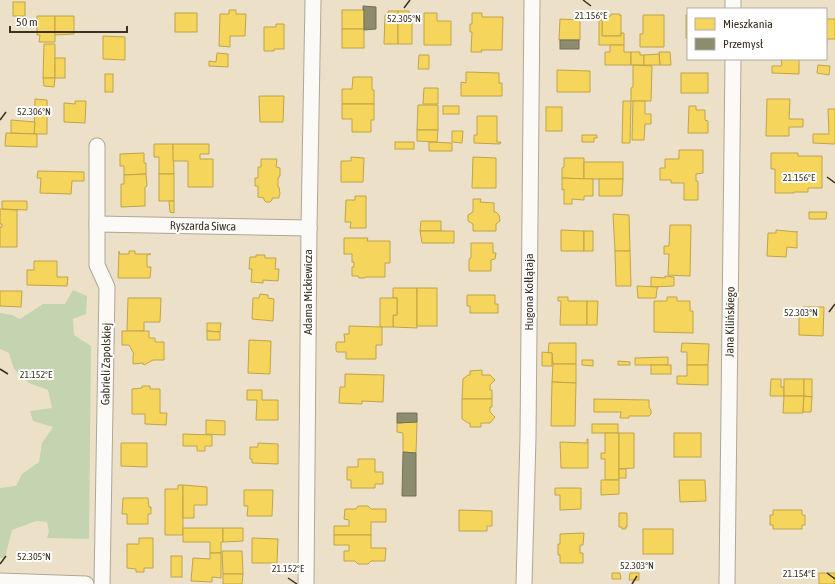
<svg xmlns="http://www.w3.org/2000/svg" width="835" height="584" font-family="'Asap Condensed',sans-serif">
  <style>
    .green { fill: #c4d4b1 }
    .homes { fill: #f6d55c; stroke: #bea44a }
    .industry { fill: #8c8c6e; stroke: #737157 }
    .lines { fill: none; stroke-linecap: round; stroke-linejoin: round }
    .minor-casing { stroke: #b0a695; stroke-width: 17 }
    .minor { stroke: #fcfaf7; stroke-width: 15 }
    .ticks { fill: none; stroke: #3a3120; stroke-width: 1.5 }
    .labels { text-anchor: middle; stroke-width: 4; stroke-linejoin: round; paint-order: stroke }
    .street-label { font-size: 12px; fill: #3a3120; stroke: #fff }
    .ticks-label { font-size: 10px; text-anchor: middle; fill: #3a3120; stroke: #fff; stroke-width: 4; stroke-linejoin: round; paint-order: stroke }
  </style>
  <rect width="100%" height="100%" fill="#ede0c9"/>
  <polygon class="green" points="73,290 87,296 86,314 73,319 74,335 91,346 89,539 47,538 49,531 47,522 36,521 12,530 5,558 0,558 0,488 16,486 22,474 39,462 42,443 53,427 33,421 30,411 52,408 48,390 29,383 14,369 9,353 0,349 0,313 12,315 20,319 43,304 65,304"/>
  <g class="homes">
    <rect x="13" y="2" width="12" height="14"/>
    <polygon points="229,10 236,10 236,14 246,14 245,36 230,36 230,47 219,46 220,14 229,14"/>
    <rect x="342" y="10" width="22" height="19"/>
    <polygon points="388,11 398,11 398,44 384,44 385,15 388,15"/>
    <polygon points="398,11 409,11 409,16 412,15 412,44 398,44"/>
    <rect x="175" y="13" width="22" height="19"/>
    <polygon points="424,13 437,13 437,21 451,21 451,45 424,45"/>
    <polygon points="472,13 482,13 482,17 503,17 502,50 481,50 482,52 471,52 472,32 470,32 470,24 472,24"/>
    <polygon points="611,14 620,14 620,16 621,15 621,36 602,36 602,16 611,16"/>
    <polygon points="643,15 664,15 664,47 640,47 640,34 643,34"/>
    <rect x="686" y="15" width="2" height="23"/>
    <polygon points="37,16 55,16 55,42 39,42 40,35 37,35"/>
    <polygon points="55,16 74,16 74,34 55,35"/>
    <polygon points="560,19 580,20 580,40 559,40"/>
    <polygon points="826,19 835,19 835,39 827,39 826,59"/>
    <polygon points="599,20 602,20 602,36 621,36 621,33 624,33 624,45 599,45"/>
    <polygon points="276,24 284,24 284,49 274,49 274,51 264,51 264,27 276,27"/>
    <rect x="342" y="29" width="22" height="19"/>
    <polygon points="103,36 125,37 125,60 103,59"/>
    <polygon points="44,44 55,44 55,78 43,78"/>
    <polygon points="610,45 624,45 624,52 631,52 631,65 605,65 605,52 610,52"/>
    <polygon points="631,52 640,52 640,55 644,55 644,65 631,65"/>
    <polygon points="659,52 670,52 671,65 660,65"/>
    <polygon points="217,53 228,54 228,67 209,66 209,61 216,62"/>
    <polygon points="659,54 660,65 644,65 644,55"/>
    <polygon points="419,55 429,55 429,69 418,69"/>
    <rect x="55" y="58" width="10" height="20"/>
    <polygon points="781,59 799,59 799,74 772,73 772,66 781,66 782,65"/>
    <polygon points="633,65 652,66 651,101 631,101 631,88 633,87"/>
    <polygon points="818,65 830,66 829,75 817,73"/>
    <polygon points="557,70 590,71 590,92 557,92"/>
    <polygon points="466,72 499,73 499,83 502,83 502,96 461,96 461,82 466,83"/>
    <rect x="681" y="73" width="27" height="20"/>
    <rect x="105" y="74" width="8" height="18"/>
    <polygon points="353,77 372,77 372,90 374,90 374,104 342,104 342,89 352,89"/>
    <polygon points="43,78 55,78 54,87 44,86"/>
    <polygon points="424,88 438,88 438,104 423,104"/>
    <polygon points="259,96 284,96 283,122 260,122"/>
    <polygon points="35,99 47,100 47,134 34,134"/>
    <polygon points="767,99 790,99 789,119 803,119 803,127 789,127 789,136 766,136"/>
    <polygon points="75,101 86,101 85,123 64,122 64,103 75,104"/>
    <polygon points="623,101 631,101 630,143 622,143"/>
    <polygon points="633,101 645,101 645,114 651,114 651,124 645,124 644,140 632,140"/>
    <polygon points="342,104 374,104 374,120 371,120 371,132 352,132 352,119 342,119"/>
    <polygon points="418,105 438,105 438,130 417,130"/>
    <rect x="443" y="106" width="16" height="8"/>
    <polygon points="689,106 696,106 696,110 705,110 705,120 708,121 708,133 688,133"/>
    <rect x="546" y="107" width="16" height="24"/>
    <polygon points="828,109 835,109 835,144 813,143 813,134 829,134"/>
    <polygon points="477,116 497,116 497,142 501,142 500,144 474,143 474,135 477,135"/>
    <polygon points="11,120 35,122 34,134 11,133"/>
    <polygon points="417,130 438,130 437,142 417,141"/>
    <polygon points="452,131 463,131 462,143 452,142"/>
    <polygon points="6,133 37,134 37,147 5,146"/>
    <polygon points="582,135 597,135 597,138 594,138 594,142 582,142"/>
    <rect x="395" y="142" width="19" height="7"/>
    <polygon points="429,142 452,143 452,151 429,151"/>
    <polygon points="154,144 173,144 174,174 159,174 159,157 154,157"/>
    <polygon points="173,144 209,144 209,154 200,154 200,159 213,159 213,187 188,187 188,161 173,161"/>
    <polygon points="679,150 703,150 703,173 696,174 696,181 698,181 698,200 684,200 684,183 671,183 671,180 660,180 660,168 665,168 665,159 679,159"/>
    <polygon points="144,153 144,163 146,163 146,174 124,175 124,166 120,166 120,154"/>
    <polygon points="771,153 798,153 798,156 822,156 822,188 808,188 808,192 794,192 794,193 775,193 775,169 771,169"/>
    <polygon points="351,157 364,158 363,182 341,182 341,161 351,161"/>
    <polygon points="473,157 496,158 496,188 472,188"/>
    <polygon points="564,158 584,158 584,179 562,178 562,168 564,167"/>
    <polygon points="261,159 277,159 276,167 280,168 280,176 279,176 279,178 278,178 278,187 279,187 280,194 279,196 279,198 272,198 272,200 270,202 266,202 264,200 264,198 258,197 258,186 255,186 255,178 258,178 258,167 261,167"/>
    <rect x="584" y="162" width="39" height="17"/>
    <polygon points="38,171 84,172 84,181 72,181 71,194 40,193 41,178 37,178"/>
    <polygon points="146,174 147,186 145,187 145,206 121,207 121,184 124,184 124,175"/>
    <rect x="159" y="174" width="15" height="27"/>
    <polygon points="562,178 593,179 593,196 584,196 584,200 572,199 572,204 564,204 564,189 562,190"/>
    <polygon points="599,179 623,179 622,196 599,196"/>
    <polygon points="355,196 366,196 366,228 350,228 351,222 345,222 346,200 355,200"/>
    <polygon points="473,199 481,199 480,202 494,203 494,212 496,212 499,215 500,221 496,224 496,231 473,231 473,224 468,221 468,215 473,212"/>
    <polygon points="2,201 27,201 27,210 2,209"/>
    <polygon points="169,201 174,201 174,213 170,212"/>
    <polygon points="0,209 17,210 17,247 0,247 0,227 2,227 2,224 0,224"/>
    <polygon points="809,212 827,212 826,219 809,219"/>
    <polygon points="613,214 629,215 630,251 615,251"/>
    <polygon points="421,221 441,221 441,231 420,231"/>
    <polygon points="670,225 691,225 690,276 668,275 669,254 664,254 664,246 669,246"/>
    <polygon points="561,230 584,231 584,251 561,251"/>
    <polygon points="776,230 797,232 797,231 797,248 787,247 786,257 767,256 768,233 776,233"/>
    <polygon points="420,231 454,231 454,243 422,243"/>
    <rect x="584" y="231" width="9" height="20"/>
    <polygon points="344,238 368,238 367,241 390,241 390,263 385,263 385,277 366,277 364,278 359,278 358,276 352,276 352,267 354,267 354,262 352,262 352,254 344,254"/>
    <polygon points="471,243 493,243 493,253 496,253 495,259 491,260 491,271 469,271 469,259 471,258"/>
    <polygon points="119,251 119,254 129,254 129,251 135,251 135,254 151,254 147,255 147,267 151,267 150,278 118,278"/>
    <polygon points="615,251 630,251 631,286 616,286"/>
    <polygon points="256,255 265,255 265,258 276,258 275,269 279,269 278,281 263,280 263,283 251,282 252,269 249,269 250,257 256,257"/>
    <polygon points="34,261 57,261 57,277 68,277 67,286 27,285 27,270 34,270"/>
    <polygon points="665,276 674,277 674,286 651,287 651,277 665,278"/>
    <polygon points="637,286 658,287 658,288 657,288 656,298 638,298"/>
    <polygon points="393,288 417,288 417,328 393,327 393,315 397,315 397,298 393,298"/>
    <rect x="417" y="288" width="20" height="38"/>
    <polygon points="0,291 22,291 21,307 0,306"/>
    <polygon points="260,294 268,295 268,298 274,299 273,321 252,319 253,298 259,298"/>
    <polygon points="467,295 495,295 495,304 498,304 498,313 470,313 470,306 467,306"/>
    <polygon points="558,297 568,297 568,301 587,301 587,325 560,325 561,301 558,301"/>
    <polygon points="667,297 677,297 677,301 690,301 690,311 693,311 693,333 654,332 654,301 667,301"/>
    <polygon points="128,298 161,298 160,322 144,322 144,331 127,331"/>
    <polygon points="380,298 397,298 397,315 393,315 393,327 380,327"/>
    <polygon points="587,301 598,301 597,325 587,325"/>
    <polygon points="803,307 824,307 823,336 799,335 799,311 803,311"/>
    <polygon points="207,323 221,323 220,332 207,331"/>
    <polygon points="349,326 382,327 382,345 376,345 376,359 346,359 346,352 337,352 336,350 336,344 337,342 345,342 344,334 349,334"/>
    <polygon points="122,331 149,331 149,338 155,338 155,342 164,342 164,360 153,360 144,365 143,363 133,364 133,355 134,354 129,345 122,345"/>
    <polygon points="207,331 220,332 220,340 207,340"/>
    <polygon points="249,340 271,341 270,374 248,373"/>
    <polygon points="549,343 576,343 576,364 553,364 552,353 548,353"/>
    <polygon points="682,343 709,344 708,365 687,365 687,352 681,352"/>
    <polygon points="542,352 552,353 552,366 542,366"/>
    <polygon points="668,357 668,365 635,365 635,358"/>
    <polygon points="582,360 593,360 593,366 582,365"/>
    <polygon points="618,361 630,362 630,365 618,365"/>
    <polygon points="553,364 576,364 576,383 552,382"/>
    <rect x="651" y="365" width="20" height="9"/>
    <polygon points="687,365 708,365 708,385 677,384 677,376 687,376"/>
    <polygon points="482,370 482,375 490,375 495,380 490,385 490,390 492,390 492,399 462,399 463,379 468,375 470,375 470,371"/>
    <polygon points="345,374 384,375 383,402 362,401 362,404 339,403 340,387 345,387"/>
    <polygon points="771,379 781,379 781,387 784,387 784,396 770,396"/>
    <rect x="784" y="379" width="20" height="17"/>
    <polygon points="804,379 812,379 812,397 804,396"/>
    <polygon points="552,382 576,383 575,426 551,426"/>
    <polygon points="142,386 150,386 150,389 160,389 160,413 167,413 166,425 145,424 145,414 132,414 132,389 142,388"/>
    <polygon points="247,390 262,390 262,400 278,400 278,420 256,420 257,400 247,400"/>
    <polygon points="784,396 804,396 803,413 783,413"/>
    <polygon points="804,396 812,397 811,412 803,412"/>
    <polygon points="462,399 492,399 492,407 490,407 490,412 495,417 490,423 481,423 481,427 470,427 470,423 468,423 462,419"/>
    <polygon points="594,399 649,400 649,407 651,410 651,414 649,416 629,416 629,418 620,418 621,412 594,412"/>
    <polygon points="206,420 225,421 225,435 206,434"/>
    <polygon points="403,422 417,422 416,453 403,452 403,433 397,432 397,423 403,423"/>
    <rect x="592" y="424" width="26" height="9"/>
    <polygon points="605,433 619,433 619,480 605,480 605,459 601,459 601,453 605,453"/>
    <polygon points="619,433 634,433 634,468 619,469"/>
    <rect x="674" y="433" width="27" height="24"/>
    <polygon points="183,434 212,435 212,446 205,446 205,451 197,451 197,446 183,446"/>
    <polygon points="587,439 588,439 588,468 561,468 560,442 587,443"/>
    <polygon points="121,443 147,443 147,467 121,466"/>
    <polygon points="258,443 278,444 278,464 252,463 252,459 250,459 250,447 258,447"/>
    <polygon points="358,459 375,459 375,472 383,472 383,484 375,484 375,488 351,488 351,480 347,480 347,467 358,467"/>
    <rect x="619" y="469" width="7" height="9"/>
    <polygon points="601,480 619,480 619,494 601,495"/>
    <polygon points="679,480 705,480 706,501 680,502"/>
    <polygon points="178,485 183,485 183,535 165,535 165,489 178,489"/>
    <polygon points="183,485 207,487 207,505 194,505 194,518 183,518"/>
    <polygon points="555,488 581,488 581,509 560,510 560,495 555,495"/>
    <polygon points="244,490 273,490 272,516 247,516 248,506 244,506"/>
    <polygon points="123,498 148,498 149,507 151,507 151,514 148,514 148,524 127,524 127,514 122,514"/>
    <polygon points="358,506 368,506 371,509 386,509 386,522 371,522 371,535 334,535 334,526 349,526 349,520 344,519 345,509 356,509"/>
    <polygon points="459,510 492,511 492,526 487,526 487,531 459,531"/>
    <polygon points="773,510 802,510 802,515 805,515 805,525 802,525 802,529 773,529 773,525 770,525 770,515 773,515"/>
    <polygon points="619,513 627,513 627,527 625,527 626,529 622,529 622,527 619,527"/>
    <polygon points="183,528 223,528 223,542 221,542 221,553 210,553 210,542 183,542"/>
    <polygon points="223,528 243,528 243,541 223,542"/>
    <rect x="643" y="529" width="30" height="25"/>
    <polygon points="584,533 583,545 580,545 580,553 583,553 583,563 560,563 560,555 558,555 558,544 560,544 560,534"/>
    <polygon points="334,535 371,535 371,548 386,548 385,561 371,561 368,564 358,564 355,561 344,561 344,551 349,551 349,545 334,545"/>
    <polygon points="139,538 153,538 153,568 144,568 144,572 136,572 136,569 127,568 127,544 139,544"/>
    <polygon points="252,538 278,539 277,563 252,563"/>
    <polygon points="222,551 242,551 243,574 223,574"/>
    <polygon points="210,553 221,553 221,578 212,577 212,582 191,581 193,558 210,559"/>
    <rect x="171" y="556" width="11" height="21"/>
    <polygon points="612,573 620,573 621,579 612,579"/>
    <polygon points="630,573 639,573 639,580 629,580"/>
    <rect x="819" y="573" width="16" height="11"/>
    <polygon points="223,574 243,574 242,584 223,584"/>
  </g>
  <g class="industry">
    <polygon points="363,6 376,7 376,29 364,30 364,10 363,10"/>
    <rect x="560" y="40" width="19" height="9"/>
    <polygon points="397,413 417,413 417,422 397,423"/>
    <polygon points="403,452 416,453 416,496 402,496"/>
  </g>
  <g class="lines">
    <g class="minor-casing">
      <g id="minor">
        <polyline points="733,9 733,0"/>
        <polyline points="97,146 97,265 107,287 102,584"/>
        <polyline points="97,224 309,228"/>
        <polyline points="0,581 86,584"/>
        <polyline points="306,584 309,228 313,0"/>
        <polyline points="524,584 528,437 532,0"/>
        <polyline points="727,584 733,59"/>
      </g>
    </g>
    <use href="#minor" class="minor"/>
  </g>
  <path class="ticks" d="M583,0l8,6M404,8l6,-8M0,120l6,-8M827,177l8,6M829,312l6,-8M0,369l8,5M0,564l6,-8M827,573l8,6M288,578l9,6M632,584l5,-8"/>
  <g class="labels">
    <g class="street-label">
      <text transform="translate(203 226) rotate(1)" y="4">Ryszarda Siwca</text>
      <text transform="translate(308 292) rotate(-90)" y="4">Adama Mickiewicza</text>
      <text transform="translate(529 292) rotate(-90)" y="4">Hugona Kołłątaja</text>
      <text transform="translate(730 322) rotate(-89)" y="4">Jana Kilińskiego</text>
      <text transform="translate(106 364) rotate(-89)" y="4">Gabrieli Zapolskiej</text>
    </g>
  </g>
  <g class="ticks-label">
    <text x="591" y="19">21.156°E</text>
    <text x="404" y="22">52.305°N</text>
    <text x="34" y="115">52.306°N</text>
    <text x="799" y="181">21.156°E</text>
    <text x="801" y="316">52.303°N</text>
    <text x="36" y="378">21.152°E</text>
    <text x="34" y="560">52.305°N</text>
    <text x="637" y="569">52.303°N</text>
    <text x="288" y="572">21.152°E</text>
    <text x="799" y="577">21.154°E</text>
  </g>
  <rect x="687" y="8" width="140" height="52" fill="#ffffff" stroke="#b0ada6"/>
  <rect x="695" y="18" width="20" height="12" fill="#f6d55c" stroke="#b0ada6"/>
  <text x="723" y="28" font-size="12" fill="#3a3120">Mieszkania</text>
  <rect x="695" y="38" width="20" height="12" fill="#8c8c6e" stroke="#b0ada6"/>
  <text x="723" y="48" font-size="12" fill="#3a3120">Przemysł</text>
  <path d="M10 26v6h117v-6" fill="none" stroke="#3a3120" stroke-width="2"/>
  <text x="16" y="26" font-size="12" fill="#3a3120" stroke="#ffffff" stroke-width="3" paint-order="stroke">50 m</text>
</svg>
